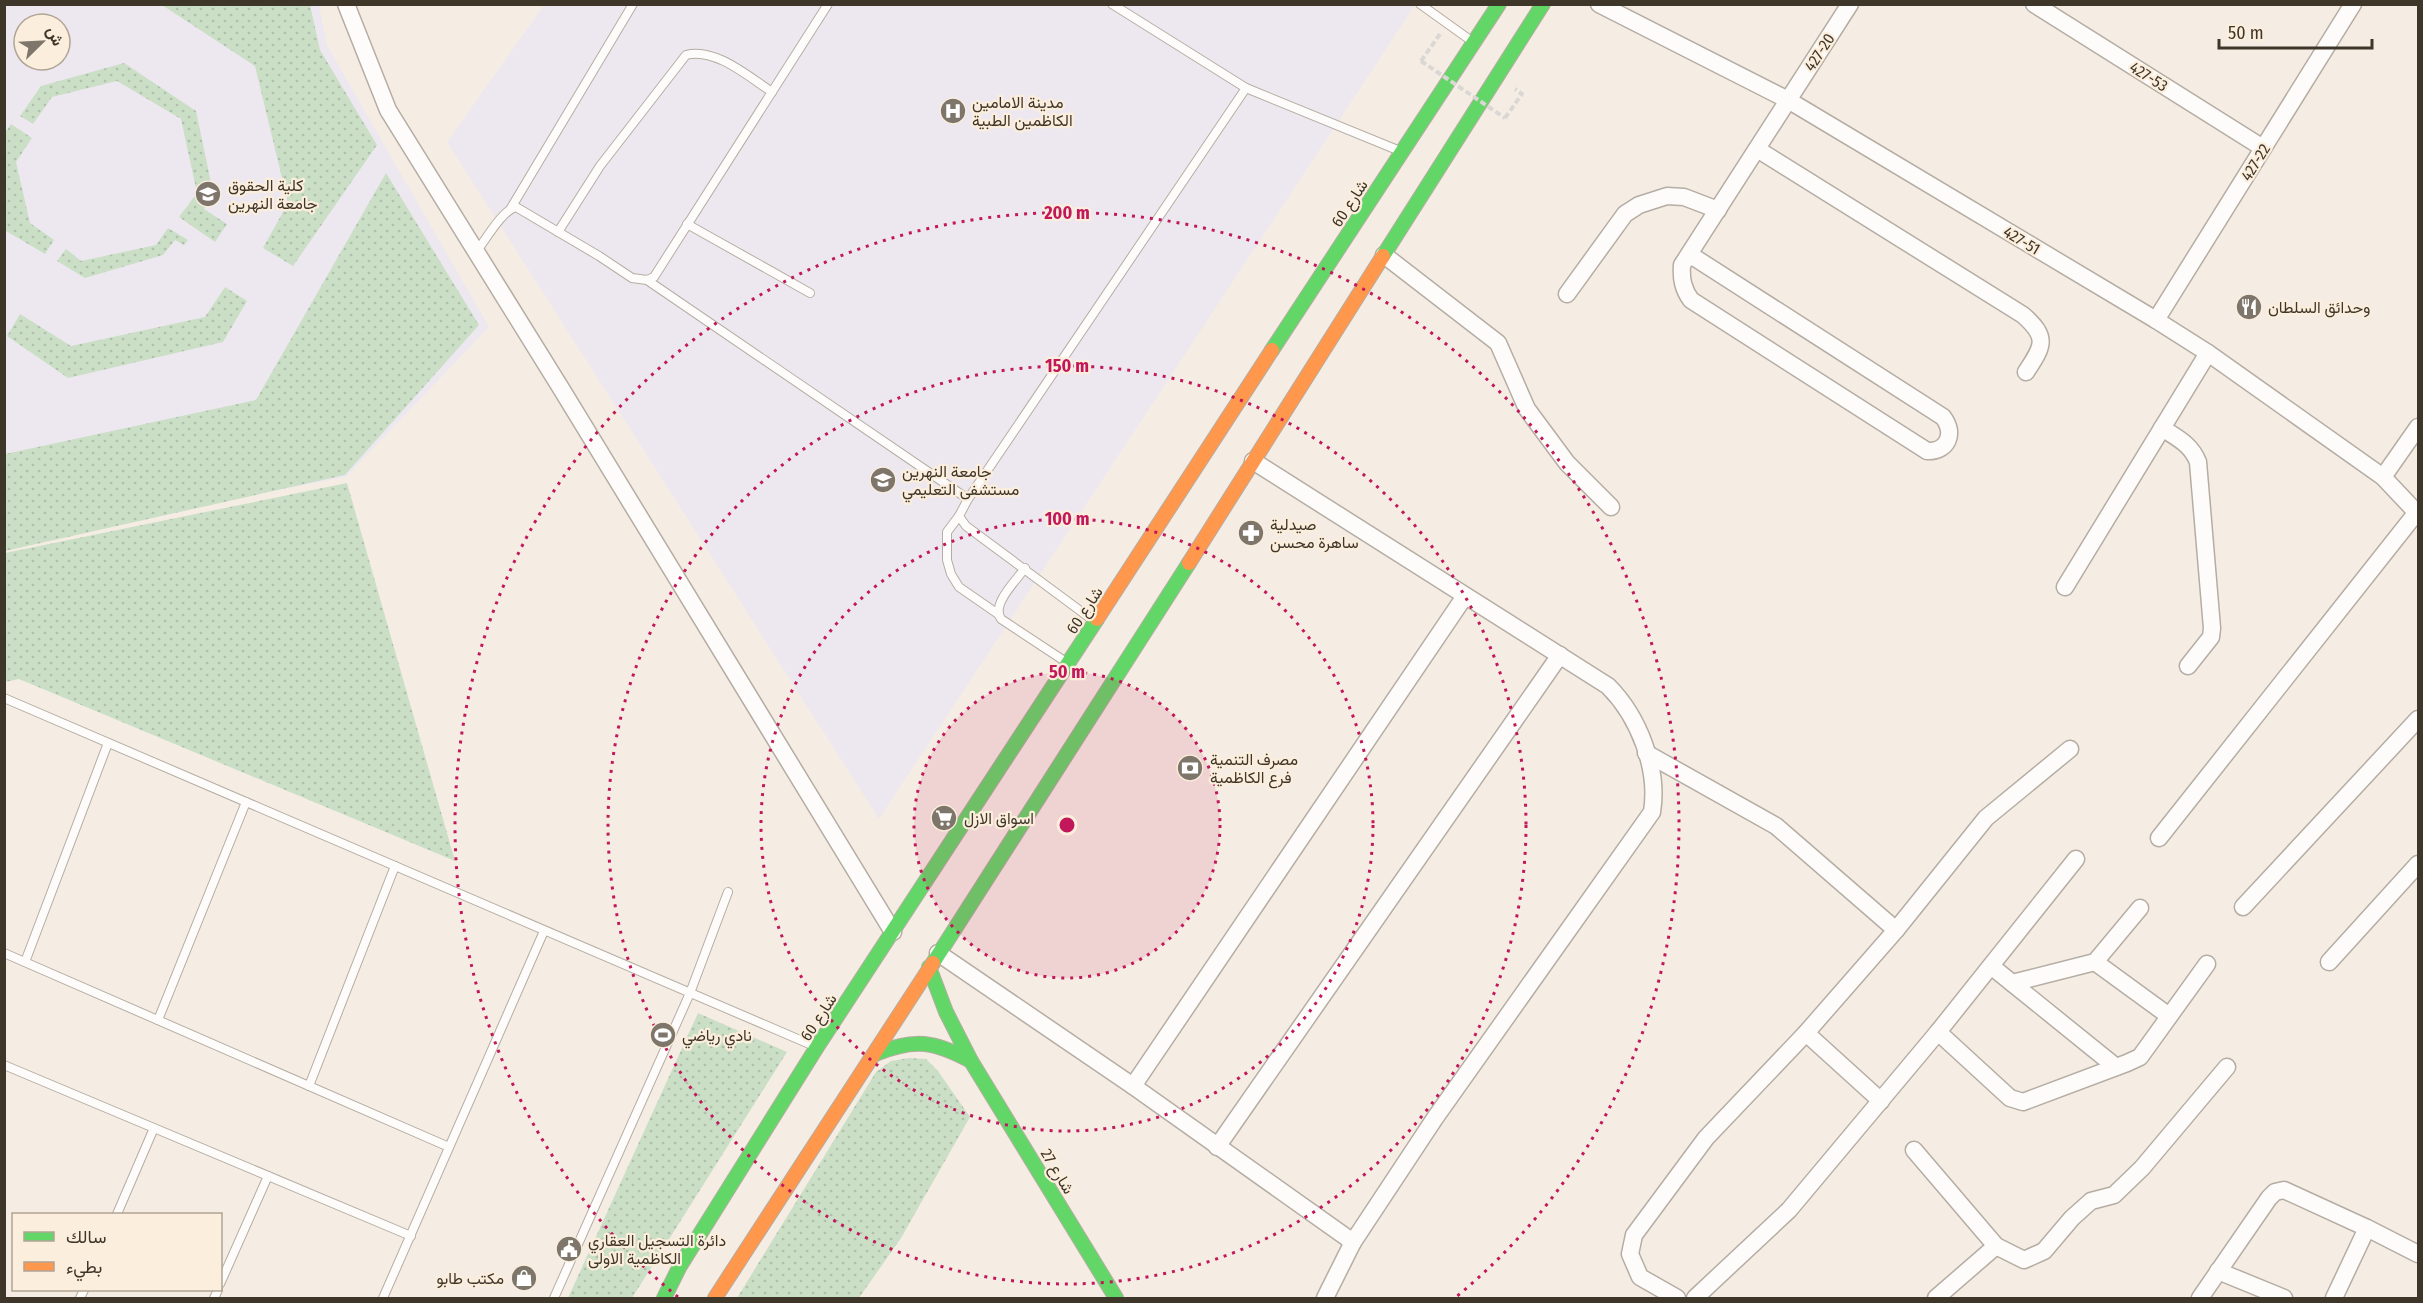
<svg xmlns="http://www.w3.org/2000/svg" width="2423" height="1303" font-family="'Fira Sans Condensed',Vazirmatn,sans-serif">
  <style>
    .education { fill: #ede8ef; fill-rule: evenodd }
    .grass { fill: url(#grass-dots) }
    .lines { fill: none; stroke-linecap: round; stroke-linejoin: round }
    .lane-casing { stroke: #b5ada3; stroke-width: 10 }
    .street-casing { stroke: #b5ada3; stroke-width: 19 }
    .fast-casing { stroke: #b5ada3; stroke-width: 16 }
    .slow-casing { stroke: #b5ada3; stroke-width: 16 }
    .path { stroke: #dad7d4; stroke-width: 4; stroke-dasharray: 6 3; stroke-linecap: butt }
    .lane { stroke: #fefcfb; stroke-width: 8 }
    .street { stroke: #fefcfb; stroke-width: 16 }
    .fast { stroke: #63d668; stroke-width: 14 }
    .slow { stroke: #ff974d; stroke-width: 14 }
    .path-bridge { stroke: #dad7d4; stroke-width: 4; stroke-dasharray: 6 3; stroke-linecap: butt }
    .ring { fill: none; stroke: #c2185b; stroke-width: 3; stroke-dasharray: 3 6 }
    .labels { text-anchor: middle; stroke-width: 4.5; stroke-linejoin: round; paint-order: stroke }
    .street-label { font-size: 16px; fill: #3f362a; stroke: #fceedc }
    .poi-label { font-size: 16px; fill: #3f362a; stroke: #fceedc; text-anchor: start }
    .centre { fill: #c2185b; stroke: #fceedc; stroke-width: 3 }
    .ring-label { font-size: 18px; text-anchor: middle; font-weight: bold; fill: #c2185b; stroke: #fceedc; stroke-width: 4.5; stroke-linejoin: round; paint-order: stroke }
  </style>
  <defs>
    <pattern id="grass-dots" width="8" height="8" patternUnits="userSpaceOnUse" patternTransform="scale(1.5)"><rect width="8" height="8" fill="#cbdfc7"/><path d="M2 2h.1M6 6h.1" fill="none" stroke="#afc0ab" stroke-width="1.8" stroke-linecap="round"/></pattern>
  </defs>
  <rect width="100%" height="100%" fill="#f5ede3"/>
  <g class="education">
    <path d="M5,5h314l8,40 162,282 -143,150 -341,66zM24,24h36v36h-36z"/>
    <polygon points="544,5 1415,5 879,819 447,142"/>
  </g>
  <g class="grass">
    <polygon points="162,5 310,5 320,50 377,145 293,266 263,248 288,203 255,66"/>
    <polygon points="124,63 196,111 213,192 204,209 227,224 215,242 179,217 197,193 181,119 117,81 52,97 33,124 20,116 41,86"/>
    <polygon points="11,124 32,138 16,162 30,223 54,240 45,254 6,231 4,222 4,134"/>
    <polygon points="386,173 479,325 345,475 5,551 5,454 256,400"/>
    <polygon points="168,228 188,240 184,245 175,240 163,255 85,278 57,261 66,249 81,261 156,245"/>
    <polygon points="225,287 247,301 223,342 68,378 7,336 20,314 71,346 205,317"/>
    <polygon points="347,483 455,861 19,679 5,682 5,553"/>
    <polygon points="698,1013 787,1052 632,1298 568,1298"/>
    <polygon points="909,1058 926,1059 938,1071 970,1117 901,1238 859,1298 737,1298 876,1072 891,1061"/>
  </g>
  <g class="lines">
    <g class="lane-casing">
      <g id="lane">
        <polyline points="1112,4 1246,88 1400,151"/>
        <polyline points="1420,4 1473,42"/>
        <polyline points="511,208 633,4"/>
        <polyline points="687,224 810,293"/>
        <path d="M558,232l42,-66 86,-111c29,-8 63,22 86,37"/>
        <path d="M476,252c9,-11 26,-42 40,-45l83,49 33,22 15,2 7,-3 174,-273"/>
        <polyline points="647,280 968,499"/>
        <polyline points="959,516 947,532 947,560 951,574 959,587 998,614"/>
        <path d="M1025,568c-9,13 -34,36 -24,51l65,43"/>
        <polyline points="1094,621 966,526 959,516 968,499 1246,88"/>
        <polyline points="4,698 814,1046"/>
        <polyline points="4,953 449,1147"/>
        <polyline points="25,962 108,743"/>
        <polyline points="158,1020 246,802"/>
        <polyline points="4,1065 411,1236"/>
        <polyline points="309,1086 395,866"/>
        <polyline points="117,1214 154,1128"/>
        <polyline points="220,1284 268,1176"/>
        <polyline points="80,1298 84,1290"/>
        <polyline points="214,1298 218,1290"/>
        <polyline points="383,1298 544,931"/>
        <polyline points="554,1298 690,993 728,892"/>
      </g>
    </g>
    <g class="street-casing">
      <g id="street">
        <polyline points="346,4 388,110 562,390 893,932"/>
        <polyline points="1599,4 1788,100 2156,320 2208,353 2383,477 2418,514"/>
        <polyline points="2034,4 2263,148"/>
        <path d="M1757,149l266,166c26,23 20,31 3,57"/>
        <path d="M1689,254l254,163c13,17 4,35 -16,34l-236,-151c-8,-11 -10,-21 -9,-35l168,-261"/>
        <polyline points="1384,255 1498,343 1527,409 1567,463 1611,507"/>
        <polyline points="1567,294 1625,214 1639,205 1667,196 1684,197 1718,210"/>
        <polyline points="2156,320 2353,4"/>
        <path d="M2162,428c15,10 29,16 36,34l14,166 -1,9 -23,29"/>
        <path d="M1253,461l355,225c31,31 51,83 44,126l-217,306 -82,124 -28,56"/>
        <polyline points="2383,477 2418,427"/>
        <polyline points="2065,587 2208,353"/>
        <polyline points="1646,753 1776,826 1896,930"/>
        <polyline points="2159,838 2417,512"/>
        <polyline points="2243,907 2418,719"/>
        <polyline points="938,953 1133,1086 1353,1242"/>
        <polyline points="2095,962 2169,1016"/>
        <polyline points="2329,962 2418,864"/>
        <polyline points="1991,966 2116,1067"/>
        <polyline points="2012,983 2095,962 2140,908"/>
        <polyline points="1938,1032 2010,1098 2023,1102 2127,1063 2140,1057 2207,964"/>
        <polyline points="1806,1033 1881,1101"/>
        <polyline points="1133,1086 1465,596"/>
        <polyline points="1217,1147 1560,655"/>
        <polyline points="1914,1150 1996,1246 2024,1260 2044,1251 2072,1218 2091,1201 2114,1195 2142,1168 2227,1067"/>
        <polyline points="2218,1271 2284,1298"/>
        <polyline points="1677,1298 1640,1277 1630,1254 1634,1235 1706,1138 1806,1033 1896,930 1986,818 2070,749"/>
        <polyline points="1695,1298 1789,1210 1938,1032 2076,859"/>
        <polyline points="1936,1298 1996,1246"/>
        <polyline points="2200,1298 2269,1198 2275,1192 2284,1190 2367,1228 2418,1254"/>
        <polyline points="2334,1298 2367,1228"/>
      </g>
    </g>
    <g class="fast-casing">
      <g id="fast">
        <polyline points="1383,256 1543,4"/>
        <polyline points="1272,350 1499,4"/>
        <polyline points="933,963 1189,563"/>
        <polyline points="929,967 946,1012 971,1061 1116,1298"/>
        <path d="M875,1054c40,-16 59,-13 96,7"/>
        <polyline points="664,1298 680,1266 817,1047 1097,619"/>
      </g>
    </g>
    <g class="slow-casing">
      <g id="slow">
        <polyline points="1189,563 1383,256"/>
        <polyline points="1097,619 1272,350"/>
        <polyline points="715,1298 933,963"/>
      </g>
    </g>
    <g class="path">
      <polyline points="1421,61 1440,34"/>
      <polyline points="1505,118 1522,94 1515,89"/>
    </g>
    <use href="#lane" class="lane"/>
    <use href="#street" class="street"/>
    <use href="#fast" class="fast"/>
    <use href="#slow" class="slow"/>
    <polyline class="path-bridge" points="1421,61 1505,118"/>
  </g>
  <circle cx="1067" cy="825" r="153" fill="#c2185b" fill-opacity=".12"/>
  <g class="ring">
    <circle cx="1067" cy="825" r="153"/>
    <circle cx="1067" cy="825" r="306"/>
    <circle cx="1067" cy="825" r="459"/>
    <path d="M678 1297A612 612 0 1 1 1456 1297"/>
  </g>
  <defs>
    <g id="hospital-disc" transform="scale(1.35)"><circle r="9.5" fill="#7f766b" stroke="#fceedc"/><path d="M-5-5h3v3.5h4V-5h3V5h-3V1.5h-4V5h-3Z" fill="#fff"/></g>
    <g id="university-disc" transform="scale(1.35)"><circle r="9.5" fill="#7f766b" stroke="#fceedc"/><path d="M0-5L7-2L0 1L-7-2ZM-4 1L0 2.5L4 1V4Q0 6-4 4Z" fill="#fff"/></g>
    <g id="restaurant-disc" transform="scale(1.35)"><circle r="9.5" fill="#7f766b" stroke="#fceedc"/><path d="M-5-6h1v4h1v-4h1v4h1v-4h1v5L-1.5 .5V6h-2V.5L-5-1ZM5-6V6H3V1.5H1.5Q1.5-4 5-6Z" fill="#fff"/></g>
    <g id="pharmacy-disc" transform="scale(1.35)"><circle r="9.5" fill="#7f766b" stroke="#fceedc"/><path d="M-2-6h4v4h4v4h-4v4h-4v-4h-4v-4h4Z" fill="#fff"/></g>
    <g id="bank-disc" transform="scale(1.35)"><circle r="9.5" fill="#7f766b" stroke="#fceedc"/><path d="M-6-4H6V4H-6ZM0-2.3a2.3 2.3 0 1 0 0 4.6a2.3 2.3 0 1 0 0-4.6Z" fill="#fff"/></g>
    <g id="supermarket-disc" transform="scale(1.35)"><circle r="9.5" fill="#7f766b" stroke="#fceedc"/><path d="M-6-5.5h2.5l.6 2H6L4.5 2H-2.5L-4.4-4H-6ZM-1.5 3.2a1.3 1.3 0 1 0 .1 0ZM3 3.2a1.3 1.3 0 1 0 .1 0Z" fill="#fff"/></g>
    <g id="stadium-disc" transform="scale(1.35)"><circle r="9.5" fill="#7f766b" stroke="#fceedc"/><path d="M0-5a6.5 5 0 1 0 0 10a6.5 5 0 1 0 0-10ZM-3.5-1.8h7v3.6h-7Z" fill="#fff"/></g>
    <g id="civic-disc" transform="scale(1.35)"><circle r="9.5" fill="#7f766b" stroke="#fceedc"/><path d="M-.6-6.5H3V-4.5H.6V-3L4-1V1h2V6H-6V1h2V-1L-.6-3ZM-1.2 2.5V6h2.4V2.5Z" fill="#fff"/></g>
    <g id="shop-disc" transform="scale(1.35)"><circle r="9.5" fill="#7f766b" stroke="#fceedc"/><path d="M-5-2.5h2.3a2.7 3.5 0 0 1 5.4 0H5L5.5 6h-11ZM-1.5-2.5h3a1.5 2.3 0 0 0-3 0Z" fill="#fff"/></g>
  </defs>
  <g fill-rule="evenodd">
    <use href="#hospital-disc" x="953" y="111"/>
    <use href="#university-disc" x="208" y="194"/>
    <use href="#restaurant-disc" x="2249" y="307"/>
    <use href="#university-disc" x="883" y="480"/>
    <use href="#pharmacy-disc" x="1251" y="533"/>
    <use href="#bank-disc" x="1190" y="768"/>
    <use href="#supermarket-disc" x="944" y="818"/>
    <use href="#stadium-disc" x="663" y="1035"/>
    <use href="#civic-disc" x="569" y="1249"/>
    <use href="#shop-disc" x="524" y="1278"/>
  </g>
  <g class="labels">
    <g class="street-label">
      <text transform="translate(1819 52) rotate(-57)" y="6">427-20</text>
      <text transform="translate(2149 76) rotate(32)" y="6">427-53</text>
      <text transform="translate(2255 162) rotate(-58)" y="6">427-22</text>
      <text transform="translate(1349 203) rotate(-57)" y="6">شارع 60</text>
      <text transform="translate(2022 240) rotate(31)" y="6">427-51</text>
      <text transform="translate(1084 610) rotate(-57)" y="6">شارع 60</text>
      <text transform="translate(818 1017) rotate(-57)" y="6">شارع 60</text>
      <text transform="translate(1058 1171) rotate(59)" y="6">شارع 27</text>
    </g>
    <g class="poi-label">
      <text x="972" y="108">مدينة الامامين<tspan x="972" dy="18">الكاظمين الطبية</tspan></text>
      <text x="228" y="191">كلية الحقوق<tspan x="228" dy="18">جامعة النهرين</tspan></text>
      <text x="2268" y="313">وحدائق السلطان</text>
      <text x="902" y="477">جامعة النهرين<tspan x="902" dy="18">مستشفى التعليمي</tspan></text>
      <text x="1270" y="530">صيدلية<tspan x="1270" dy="18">ساهرة محسن</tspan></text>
      <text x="1210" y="765">مصرف التنمية<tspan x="1210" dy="18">فرع الكاظمية</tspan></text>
      <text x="964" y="824">اسواق الازل</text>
      <text x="682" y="1041">نادي رياضي</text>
      <text x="588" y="1246">دائرة التسجيل العقاري<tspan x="588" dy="18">الكاظمية الاولى</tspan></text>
      <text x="504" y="1284" text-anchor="end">مكتب طابو</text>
    </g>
  </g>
  <circle cx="1067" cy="825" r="9" class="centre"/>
  <g class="ring-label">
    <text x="1067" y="219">200 m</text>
    <text x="1067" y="372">150 m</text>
    <text x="1067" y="525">100 m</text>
    <text x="1067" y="678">50 m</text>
  </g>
  <rect width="2423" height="1303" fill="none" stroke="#3f362a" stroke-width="12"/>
  <rect x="12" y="1213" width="210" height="78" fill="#fceedc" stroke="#b0a495" stroke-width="1.5"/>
  <rect x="24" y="1232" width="30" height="9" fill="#63d668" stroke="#b0a495" stroke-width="1.5"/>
  <text x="66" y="1243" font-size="18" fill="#3f362a">سالك</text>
  <rect x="24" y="1262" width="30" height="9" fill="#ff974d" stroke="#b0a495" stroke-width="1.5"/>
  <text x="66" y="1273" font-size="18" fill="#3f362a">بطيء</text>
  <g transform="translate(42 42) rotate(66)"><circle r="28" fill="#fceedc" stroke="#b0a495" stroke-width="1.5"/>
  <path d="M0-4.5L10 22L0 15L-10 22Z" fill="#7f766b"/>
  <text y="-9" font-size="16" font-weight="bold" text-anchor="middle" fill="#3f362a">ش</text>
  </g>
  <path d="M2219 39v9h153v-9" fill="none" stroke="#3f362a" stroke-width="3"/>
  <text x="2228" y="39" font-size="18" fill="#3f362a" stroke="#fceedc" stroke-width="4.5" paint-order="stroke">50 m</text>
</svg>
